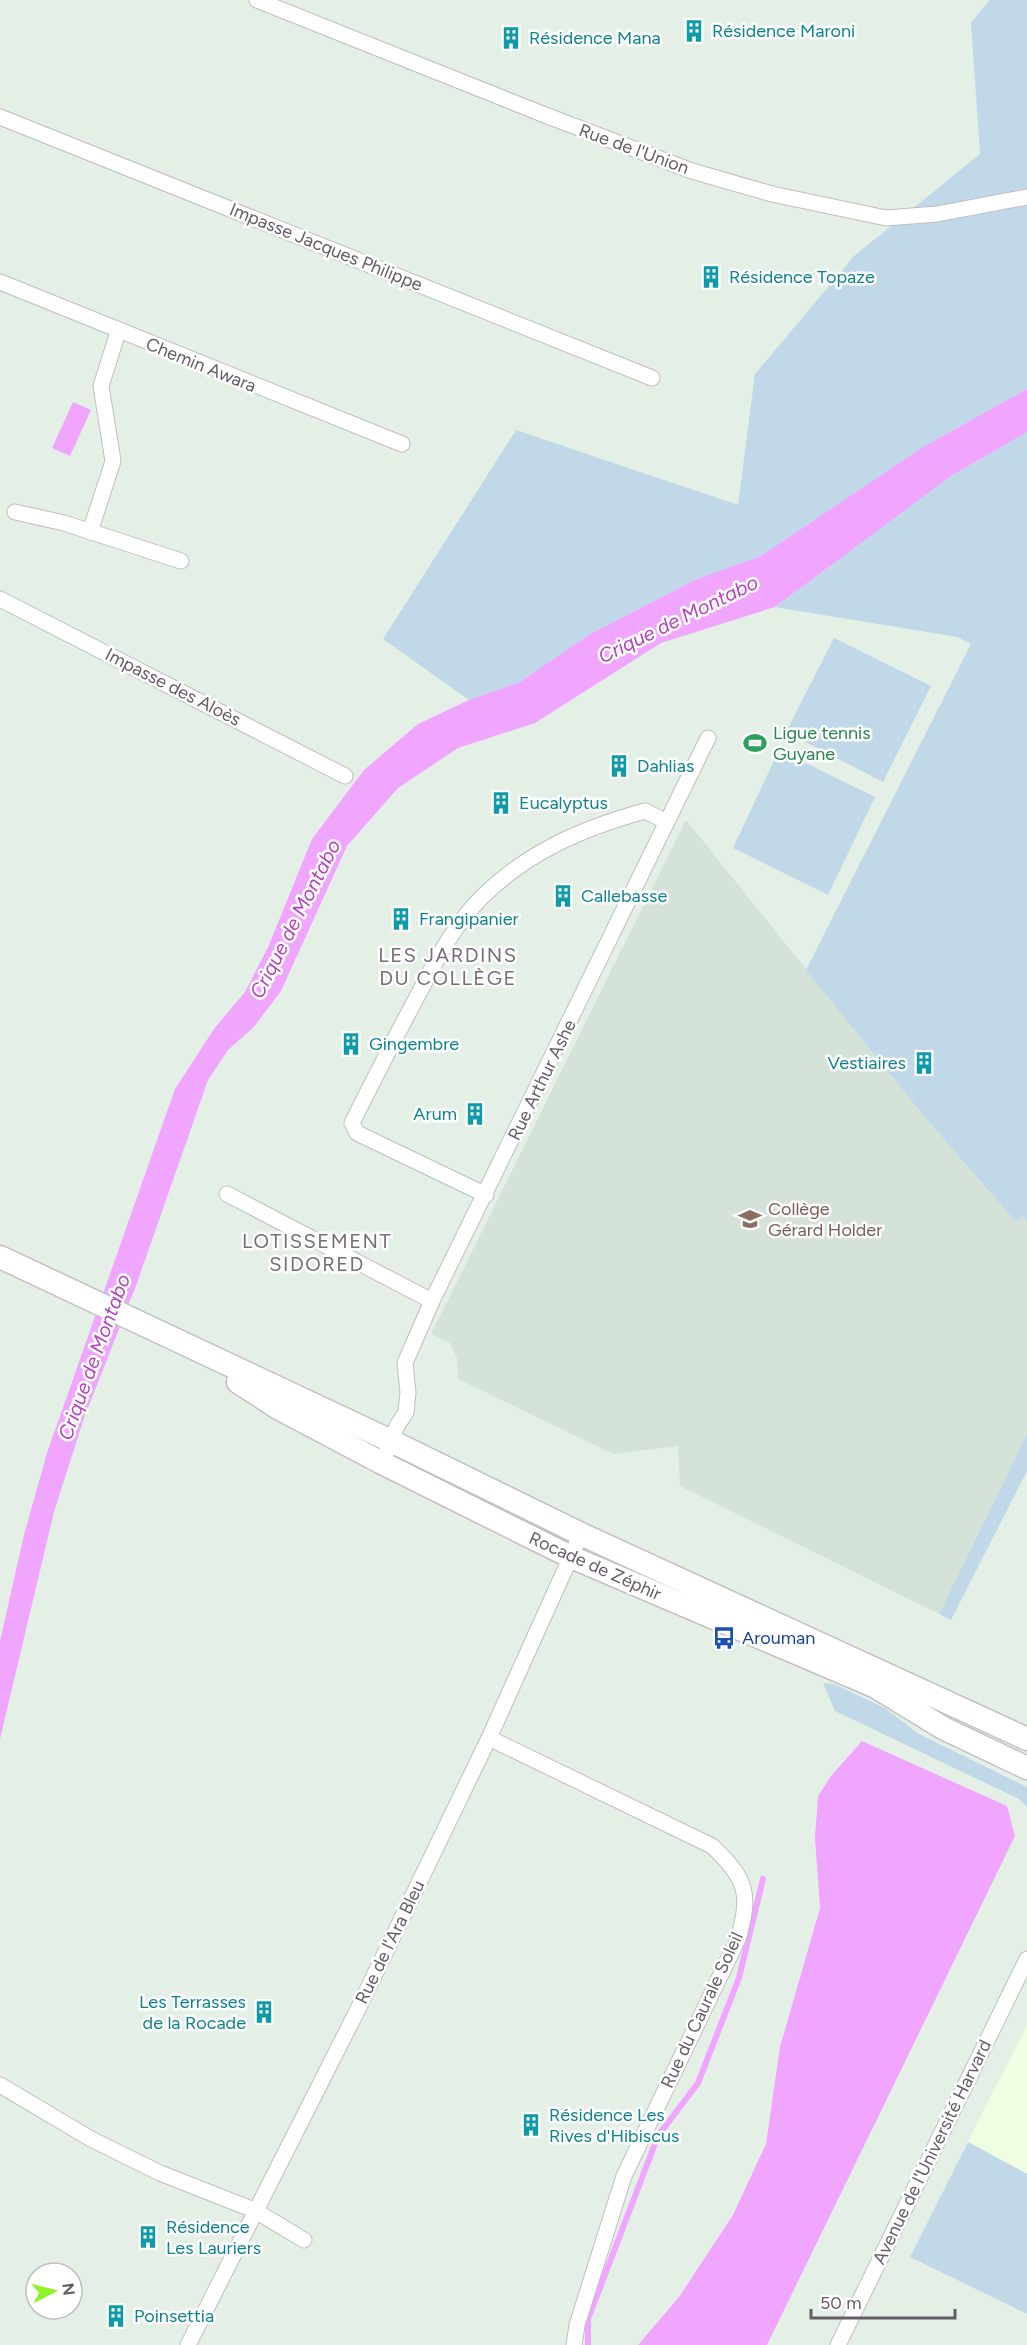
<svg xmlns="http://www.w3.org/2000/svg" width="1027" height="2345" font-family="Figtree,sans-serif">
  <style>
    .education { fill: #d5e2d7 }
    .medical { fill: #effde0 }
    .green { fill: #c0d8e8 }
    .water { fill: #f0a5ff }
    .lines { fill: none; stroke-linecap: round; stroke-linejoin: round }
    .stream { stroke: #f0a5ff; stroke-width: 6 }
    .minor-casing { stroke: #c3bcc3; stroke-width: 17 }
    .secondary-casing { stroke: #c6bdc6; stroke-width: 25 }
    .minor { stroke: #fff; stroke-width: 15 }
    .secondary { stroke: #fff; stroke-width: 22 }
    .labels { text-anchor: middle; stroke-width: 5; stroke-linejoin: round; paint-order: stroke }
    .culture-label { font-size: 18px; fill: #0d838f; stroke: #fff; text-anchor: start }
    .street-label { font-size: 18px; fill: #655c66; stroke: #fff }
    .leisure-label { font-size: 18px; fill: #27864d; stroke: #fff; text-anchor: start }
    .education-label { font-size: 18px; fill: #785e54; stroke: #fff; text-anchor: start }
    .transit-label { font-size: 18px; fill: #164399; stroke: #fff; text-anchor: start }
    .water-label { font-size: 20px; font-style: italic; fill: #b53fc0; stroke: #fff }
    .neighbourhood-label { font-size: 20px; letter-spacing: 1.5px; fill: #776d78; stroke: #fff }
  </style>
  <rect width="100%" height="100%" fill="#e4f0e6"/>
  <polygon class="education" points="686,820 928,1121 1016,1222 1023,1216 1027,1221 1027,1434 939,1614 680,1486 678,1446 613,1454 458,1379 457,1358 450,1343 431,1334"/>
  <polygon class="medical" points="1027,2025 1027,2174 968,2142"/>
  <g class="green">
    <polygon points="990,0 1027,0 1027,389 923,447 761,556 697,579 590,634 520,682 469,700 383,639 516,430 738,505 755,374 854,256 980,154 971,22"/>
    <polygon points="1027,432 1027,1221 1023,1216 1016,1222 928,1121 806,970 971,644 957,637 775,607 951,476"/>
    <polygon points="834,638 931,686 883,782 786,732"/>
    <polygon points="779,750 875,797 828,895 733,848"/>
    <polygon points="1027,1434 1027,1471 951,1620 939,1614"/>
    <polygon points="823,1683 834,1684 885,1708 919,1734 1027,1787 1027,1807 1019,1799 835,1711"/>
    <polygon points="968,2142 1027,2174 1027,2314 910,2257"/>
  </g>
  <g class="water">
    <polygon points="1027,389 1027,432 951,476 775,607 661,643 535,723 458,748 398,788 347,846 281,991 253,1028 228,1050 208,1080 137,1283 84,1418 54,1512 0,1739 0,1641 24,1535 47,1453 175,1089 214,1029 245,992 269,945 312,839 364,770 418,724 469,700 520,682 590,634 697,579 761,556 923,447"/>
    <polygon points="73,402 91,410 70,456 52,448"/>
    <polygon points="862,1741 1007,1806 1015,1836 767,2345 638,2345 679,2297 733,2215 766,2144 780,2047 820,1908 815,1838 818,1796 831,1776"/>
  </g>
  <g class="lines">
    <polyline class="stream" points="588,2345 588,2319 658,2136 698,2083 739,1978 763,1879"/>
    <g class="minor-casing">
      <g id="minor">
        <polyline points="257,0 545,115 692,171 772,194 886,218 937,214 1027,197"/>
        <polyline points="0,117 652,378"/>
        <polyline points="0,282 402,444"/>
        <polyline points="15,512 64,523 181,561"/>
        <polyline points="90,532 113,461 101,386 118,332"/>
        <polyline points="0,599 345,776"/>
        <polyline points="227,1194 432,1301"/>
        <path d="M486,1195l-129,-62 -5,-10c22,-44 44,-87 67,-130 18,-34 35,-68 62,-95 46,-46 102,-70 164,-87l22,11"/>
        <polyline points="382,1463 397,1426 406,1412 408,1393 405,1363 432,1301 708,738"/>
        <path d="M489,1738l223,108c35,33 39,48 26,93l-114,237 -47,149 -3,20"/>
        <polyline points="0,2085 91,2139 160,2173 254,2210 304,2240"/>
        <polyline points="188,2345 357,2011 489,1738 581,1534"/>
        <polyline points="838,2345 1027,1959"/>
      </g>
    </g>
    <g class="secondary-casing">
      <g id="secondary">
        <polyline points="0,1257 391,1441 581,1534 1027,1739"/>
        <polyline points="238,1382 278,1408 382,1463 571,1557 876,1687 943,1728 1027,1768"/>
      </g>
    </g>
    <use href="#minor" class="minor"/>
    <use href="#secondary" class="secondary"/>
  </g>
  <defs>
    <g id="building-bare" transform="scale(1.8)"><path d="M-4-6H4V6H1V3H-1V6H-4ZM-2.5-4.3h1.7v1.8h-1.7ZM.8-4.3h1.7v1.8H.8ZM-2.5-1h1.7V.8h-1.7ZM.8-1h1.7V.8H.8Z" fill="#0f9aa8" stroke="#fff" stroke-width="2.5" paint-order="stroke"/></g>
    <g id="stadium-bare" transform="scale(1.8)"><path d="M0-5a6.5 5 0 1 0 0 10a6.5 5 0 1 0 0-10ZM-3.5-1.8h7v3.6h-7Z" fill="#2e9e5b" stroke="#fff" stroke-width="2.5" paint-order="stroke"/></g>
    <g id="school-bare" transform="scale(1.8)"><path d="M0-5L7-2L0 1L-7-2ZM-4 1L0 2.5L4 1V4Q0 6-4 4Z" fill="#8d6e63" stroke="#fff" stroke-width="2.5" paint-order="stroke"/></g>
    <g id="bus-bare" transform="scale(1.8)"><path d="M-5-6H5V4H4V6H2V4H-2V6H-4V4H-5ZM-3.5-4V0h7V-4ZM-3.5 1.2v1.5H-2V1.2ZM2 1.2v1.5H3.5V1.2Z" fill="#1a4fb4" stroke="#fff" stroke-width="2.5" paint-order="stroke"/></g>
  </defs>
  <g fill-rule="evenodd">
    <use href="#building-bare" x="694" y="31"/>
    <use href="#building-bare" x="511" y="38"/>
    <use href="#building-bare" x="711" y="277"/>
    <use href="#stadium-bare" x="755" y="743"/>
    <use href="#building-bare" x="619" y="766"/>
    <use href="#building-bare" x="501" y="803"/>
    <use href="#building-bare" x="563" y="896"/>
    <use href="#building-bare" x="401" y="919"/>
    <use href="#building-bare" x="351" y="1044"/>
    <use href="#building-bare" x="924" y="1063"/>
    <use href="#building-bare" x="475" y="1114"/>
    <use href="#school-bare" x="750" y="1219"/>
    <use href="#bus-bare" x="724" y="1638"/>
    <use href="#building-bare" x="264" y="2012"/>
    <use href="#building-bare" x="531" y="2125"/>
    <use href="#building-bare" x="148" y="2237"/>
    <use href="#building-bare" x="116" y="2316"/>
  </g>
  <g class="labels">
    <g class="culture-label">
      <text x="712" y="37">Résidence Maroni</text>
      <text x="529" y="44">Résidence Mana</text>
      <text x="729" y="283">Résidence Topaze</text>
      <text x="637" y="772">Dahlias</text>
      <text x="519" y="809">Eucalyptus</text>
      <text x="581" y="902">Callebasse</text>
      <text x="419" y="925">Frangipanier</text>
      <text x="369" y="1050">Gingembre</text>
      <text x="906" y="1069" text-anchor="end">Vestiaires</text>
      <text x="457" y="1120" text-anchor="end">Arum</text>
      <text x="246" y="2008" text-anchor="end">Les Terrasses<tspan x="246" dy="21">de la Rocade</tspan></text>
      <text x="549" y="2121">Résidence Les<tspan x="549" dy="21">Rives d'Hibiscus</tspan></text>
      <text x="166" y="2233">Résidence<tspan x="166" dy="21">Les Lauriers</tspan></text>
      <text x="134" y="2322">Poinsettia</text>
    </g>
    <g class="street-label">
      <text transform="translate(634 149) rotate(20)" y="6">Rue de l'Union</text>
      <text transform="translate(326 247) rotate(22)" y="6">Impasse Jacques Philippe</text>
      <text transform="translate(201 365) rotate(22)" y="6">Chemin Awara</text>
      <text transform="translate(173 687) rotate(27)" y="6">Impasse des Aloès</text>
      <text transform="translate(542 1080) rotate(-64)" y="6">Rue Arthur Ashe</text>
      <text transform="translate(595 1566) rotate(24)" y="6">Rocade de Zéphir</text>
      <text transform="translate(390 1942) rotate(-64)" y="6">Rue de l'Ara Bleu</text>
      <text transform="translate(702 2010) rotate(-65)" y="6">Rue du Caurale Soleil</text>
      <text transform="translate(932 2152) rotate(-64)" y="6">Avenue de l'Université Harvard</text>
    </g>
    <g class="leisure-label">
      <text x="773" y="739">Ligue tennis<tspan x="773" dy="21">Guyane</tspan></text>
    </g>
    <g class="education-label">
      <text x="768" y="1215">Collège<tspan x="768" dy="21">Gérard Holder</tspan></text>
    </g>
    <g class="transit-label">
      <text x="742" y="1644">Arouman</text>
    </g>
    <g class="water-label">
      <text transform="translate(678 619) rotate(-26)" y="7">Crique de Montabo</text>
      <text transform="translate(295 919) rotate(-63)" y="7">Crique de Montabo</text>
      <text transform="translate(94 1357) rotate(-70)" y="7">Crique de Montabo</text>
    </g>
    <g class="neighbourhood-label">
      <text x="448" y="962">LES JARDINS<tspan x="448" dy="23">DU COLLÈGE</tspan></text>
      <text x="317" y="1248">LOTISSEMENT<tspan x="317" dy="23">SIDORED</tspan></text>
    </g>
  </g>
  <g transform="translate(54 2291) rotate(83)"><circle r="28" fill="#ffffff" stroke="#c1bec2" stroke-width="1.5"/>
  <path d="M0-4.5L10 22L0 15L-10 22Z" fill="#91f228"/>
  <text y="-9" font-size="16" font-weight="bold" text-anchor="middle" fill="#655c66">N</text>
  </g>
  <path d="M811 2309v9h144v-9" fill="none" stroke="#655c66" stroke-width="3"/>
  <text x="820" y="2309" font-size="18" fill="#655c66" stroke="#ffffff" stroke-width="4.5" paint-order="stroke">50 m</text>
</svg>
